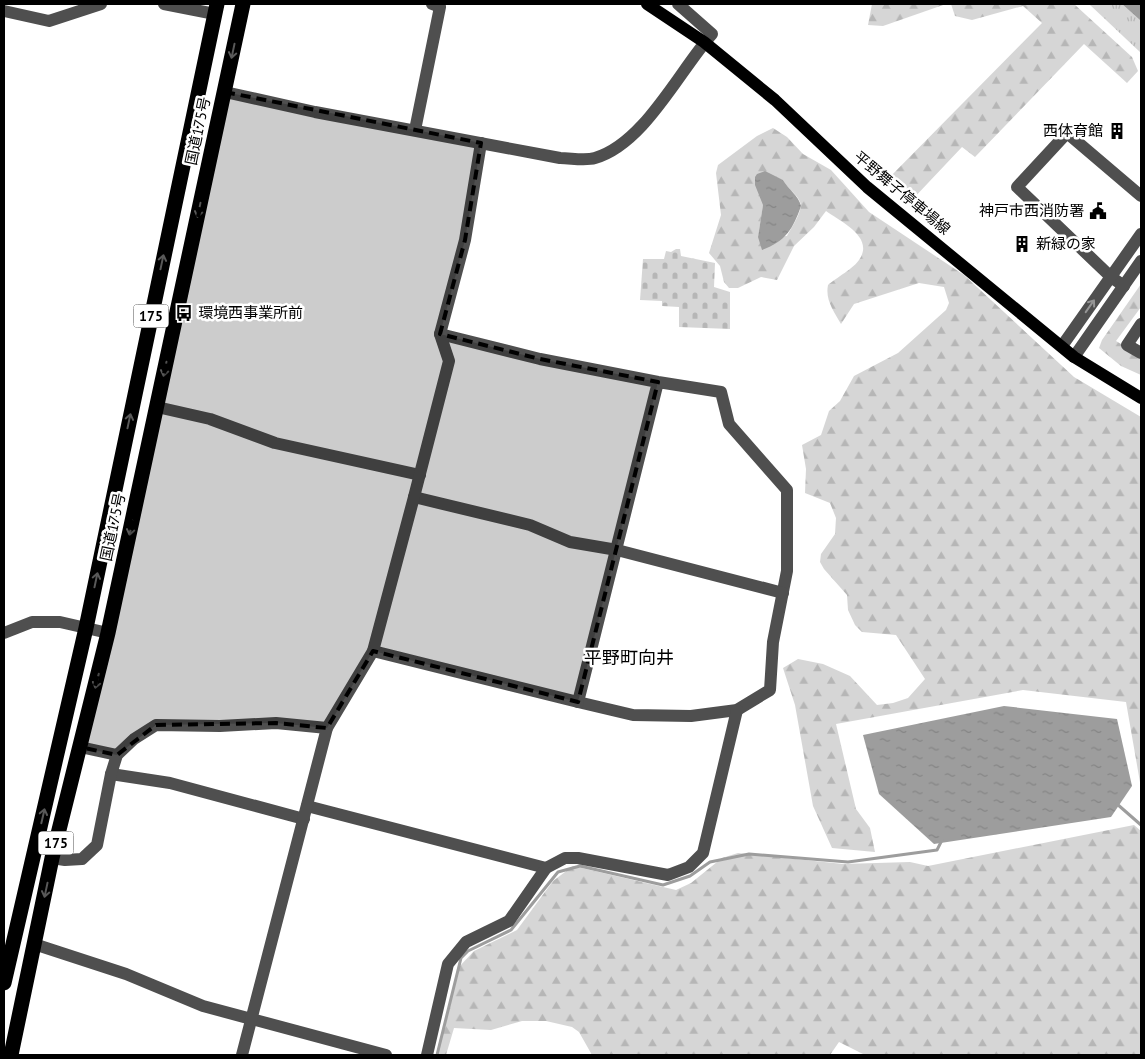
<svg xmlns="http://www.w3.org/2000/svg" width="1145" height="1059" font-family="'PT Sans','Noto Sans JP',sans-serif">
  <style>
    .grass { fill: url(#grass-tufts) }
    .forest { fill: url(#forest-firs); fill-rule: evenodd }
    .cemetery { fill: url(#cemetery-stones) }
    .water { fill: url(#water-ripples) }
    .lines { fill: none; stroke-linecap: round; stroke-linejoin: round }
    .stream { stroke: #9d9d9d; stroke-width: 3 }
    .minor { stroke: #4f4f4f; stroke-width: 12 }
    .major { stroke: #000; stroke-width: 12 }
    .highway { stroke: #000; stroke-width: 15 }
    .oneway { stroke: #595959 }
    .oneway2 { stroke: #959595 }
    .marked { fill: #000; fill-opacity: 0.2; stroke: #000; stroke-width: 4; stroke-dasharray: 10 6; stroke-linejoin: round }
    .labels { text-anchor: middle; stroke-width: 5; stroke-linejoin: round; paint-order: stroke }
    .shield { fill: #fff; stroke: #4c4c4c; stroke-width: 1 }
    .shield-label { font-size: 14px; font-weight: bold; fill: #000 }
    .street-label { font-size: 15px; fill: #000; stroke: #fff }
    .poi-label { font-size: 15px; fill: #000; stroke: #fff; text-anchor: end }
    .quarter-label { font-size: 18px; fill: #000; stroke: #fff }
  </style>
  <defs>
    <pattern id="grass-tufts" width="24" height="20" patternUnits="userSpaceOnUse" patternTransform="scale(1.25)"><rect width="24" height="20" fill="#d6d6d6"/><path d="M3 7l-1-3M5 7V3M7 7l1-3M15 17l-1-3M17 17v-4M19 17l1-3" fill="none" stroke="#b6b6b6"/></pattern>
    <pattern id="forest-firs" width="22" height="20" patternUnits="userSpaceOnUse" patternTransform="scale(1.25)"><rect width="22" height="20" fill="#d6d6d6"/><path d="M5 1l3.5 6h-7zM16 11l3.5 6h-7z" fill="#b6b6b6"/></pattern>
    <pattern id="cemetery-stones" width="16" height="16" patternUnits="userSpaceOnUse" patternTransform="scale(1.25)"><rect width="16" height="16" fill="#d6d6d6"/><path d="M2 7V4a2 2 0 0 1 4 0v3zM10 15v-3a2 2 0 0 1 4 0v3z" fill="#b6b6b6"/></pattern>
    <pattern id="water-ripples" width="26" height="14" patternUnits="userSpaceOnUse" patternTransform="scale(1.25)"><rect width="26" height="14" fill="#9d9d9d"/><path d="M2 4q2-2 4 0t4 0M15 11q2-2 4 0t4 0" fill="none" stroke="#858585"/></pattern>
  </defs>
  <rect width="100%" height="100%" fill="#fff"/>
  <polygon class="grass" points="1089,4 1122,4 1141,21 1141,53"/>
  <g class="forest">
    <polygon points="872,4 946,4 883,26 868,25"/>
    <polygon points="951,4 1074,4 1132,57 1138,71 1127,83 1084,44 975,157 962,147 911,201 884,183 1042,23 1023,6 972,20 955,16"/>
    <path d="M773,128l14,9 16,17 28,16 38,42 95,63 110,102 67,40v371l-15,-86 -103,-12 -187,34 20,85 14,19 5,24 -43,-4 -19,-42 -18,-101 -12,-37 15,-9 25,5 27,12 27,29 16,-2 15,-5 17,-19 -29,-44 -34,-3 -7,-7 -7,-15 -1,-15 -23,-26 -4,-7 1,-8 14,-20 1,-16 -6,-15 -25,-10 1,-24 -4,-24 19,-10 8,-24 11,-10 14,-25 44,-23 48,-43 3,-7 -5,-16 -25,-4 -65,21 -13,20c-7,-13 -16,-24 -13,-39 7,-6 27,-18 31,-25 16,-23 -18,-38 -33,-49l-12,16 -20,19 -17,34 -16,-3 -23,11h-9l-5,-6 -4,-16 -11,-13 12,-38 -5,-42 2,-8 39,-29zM768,174l15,6c4,8 14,14 17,22 4,7 -9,27 -13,34l-29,1z"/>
    <polygon points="1141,284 1141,307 1116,341 1141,356 1141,375 1121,366 1099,348 1102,340"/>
    <polygon points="1134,825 1141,831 1141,1055 865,1055 839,1042 830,1055 592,1055 579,1032 572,1027 546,1021 522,1021 491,1030 454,1028 446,1055 436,1055 458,968 474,951 517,930 553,881 573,866 676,890 691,883 722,858 738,853 843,864 910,862 928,866"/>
  </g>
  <polygon class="cemetery" points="676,249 680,249 681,256 715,263 714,287 730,292 730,329 679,327 679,307 662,306 662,301 640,300 643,259 664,259 666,251 671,252"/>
  <g class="water">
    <polygon points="1122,4 1141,4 1141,21"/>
    <path d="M765,171l18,9c5,9 16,16 18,26 -8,23 -15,35 -39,44l-4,-13 5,-32 -8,-20v-8l2,-3z"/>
    <polygon points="1004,706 1117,719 1132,786 1111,817 934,844 879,794 863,735"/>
  </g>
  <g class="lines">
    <g class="stream">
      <polyline points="1117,804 1141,825"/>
      <polyline points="437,1055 461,958 468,951 511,930 558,872 580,866 663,885 690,876 710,862 749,854 848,862 937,850 942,840"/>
    </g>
    <g class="minor">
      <polyline points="164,4 215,14"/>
      <polyline points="4,11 49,21 101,4"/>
      <path d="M225,92l90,20 245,46c11,0 25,3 35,0 49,-14 84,-87 117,-124l-34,-30"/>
      <polyline points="415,130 440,7 432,4"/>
      <polyline points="1124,286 1111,277 1017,187 1067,133 1141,196"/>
      <polyline points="1141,324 1127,345 1141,353"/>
      <polyline points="440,334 540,359 658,382 721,392 729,424 787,490 787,571 773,642 770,690 737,710 691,716 633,715 578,702 658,382"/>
      <polyline points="1062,346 1141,234"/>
      <polyline points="1074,357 1141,261"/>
      <polyline points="157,407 210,419 275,443 420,475"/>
      <polyline points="414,497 530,525 570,542 617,550 783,593"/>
      <polyline points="4,633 32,622 60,622 108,633"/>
      <polyline points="373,651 578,702"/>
      <polyline points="80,747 117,755"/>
      <polyline points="111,774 170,783 304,819"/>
      <polyline points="307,806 546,868"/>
      <polyline points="52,858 65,860 82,859 97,845 111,774 117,755 134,739 156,725 220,726 276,723 327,728"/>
      <polyline points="34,944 126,974 203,1006 386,1055"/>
      <polyline points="242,1055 327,728 373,651 414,497 449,361 440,334 465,240 481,143"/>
      <polyline points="427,1055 448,964 466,942 509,921 546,868 565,858 578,858 668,875 689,867 703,853 737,710"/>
    </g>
    <polyline class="major" points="647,4 704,42 775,100 867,187 1074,357 1141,398"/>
    <g class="highway">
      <polyline points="4,983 86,628 217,4"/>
      <polyline points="11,1055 52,858 108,633 243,4"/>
    </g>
  </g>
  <defs><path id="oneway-shaft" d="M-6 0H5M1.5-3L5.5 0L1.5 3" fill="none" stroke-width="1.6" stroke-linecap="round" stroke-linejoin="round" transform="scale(1.25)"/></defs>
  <g class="oneway">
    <use href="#oneway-shaft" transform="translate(233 51) rotate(102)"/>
    <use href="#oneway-shaft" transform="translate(199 210) rotate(102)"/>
    <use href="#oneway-shaft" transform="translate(162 262) rotate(-78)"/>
    <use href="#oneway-shaft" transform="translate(165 369) rotate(102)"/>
    <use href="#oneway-shaft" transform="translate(129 421) rotate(-78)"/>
    <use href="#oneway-shaft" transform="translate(131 528) rotate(102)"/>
    <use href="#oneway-shaft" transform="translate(96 580) rotate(-78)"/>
    <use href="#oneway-shaft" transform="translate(97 681) rotate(104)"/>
    <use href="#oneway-shaft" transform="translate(43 816) rotate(-77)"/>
    <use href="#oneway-shaft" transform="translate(46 890) rotate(102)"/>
  </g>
  <use class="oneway2" href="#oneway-shaft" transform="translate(1090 306) rotate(-55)"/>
  <path class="marked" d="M225,92l256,51 -16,97 -25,94 100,25 118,23 -80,320 -205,-51 -46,77 -51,-5 -120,2 -39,30 -37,-8 28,-114z"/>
  <defs>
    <g id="building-bare" transform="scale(1.35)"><path d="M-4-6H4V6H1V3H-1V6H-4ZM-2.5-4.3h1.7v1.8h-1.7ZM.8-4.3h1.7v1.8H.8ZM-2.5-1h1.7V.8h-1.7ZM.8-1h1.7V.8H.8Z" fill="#000" stroke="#fff" stroke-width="2.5" paint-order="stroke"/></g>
    <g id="civic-bare" transform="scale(1.35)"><path d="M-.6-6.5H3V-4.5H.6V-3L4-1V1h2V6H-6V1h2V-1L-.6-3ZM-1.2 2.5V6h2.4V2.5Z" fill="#000" stroke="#fff" stroke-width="2.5" paint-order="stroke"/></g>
    <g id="bus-bare" transform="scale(1.35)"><path d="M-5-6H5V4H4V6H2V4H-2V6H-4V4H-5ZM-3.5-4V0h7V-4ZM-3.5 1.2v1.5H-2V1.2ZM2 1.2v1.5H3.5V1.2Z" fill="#000" stroke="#fff" stroke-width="2.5" paint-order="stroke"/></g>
  </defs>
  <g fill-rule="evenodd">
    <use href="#building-bare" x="1117" y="131"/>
    <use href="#civic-bare" x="1098" y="211"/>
    <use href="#building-bare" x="1022" y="244"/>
    <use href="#bus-bare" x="184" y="313"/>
  </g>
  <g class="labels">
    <g class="shield">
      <rect x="133.5" y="304.5" width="35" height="23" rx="4"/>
      <rect x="38.5" y="831.5" width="35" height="23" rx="4"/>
    </g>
    <g class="shield-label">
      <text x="151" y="321">175</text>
      <text x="56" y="848">175</text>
    </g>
    <g class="street-label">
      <text transform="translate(198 131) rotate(-78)" y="5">国道175号</text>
      <text transform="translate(902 193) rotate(40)" y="5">平野舞子停車場線</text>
      <text transform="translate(113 527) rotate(-78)" y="5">国道175号</text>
    </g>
    <g class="poi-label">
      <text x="1103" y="136">西体育館</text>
      <text x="1084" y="216">神戸市西消防署</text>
      <text x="1036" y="249" text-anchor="start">新緑の家</text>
      <text x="198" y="318" text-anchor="start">環境西事業所前</text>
    </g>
    <g class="quarter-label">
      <text x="629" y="664">平野町向井</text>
    </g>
  </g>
  <rect width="1145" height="1059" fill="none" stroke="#000000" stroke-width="10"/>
</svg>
